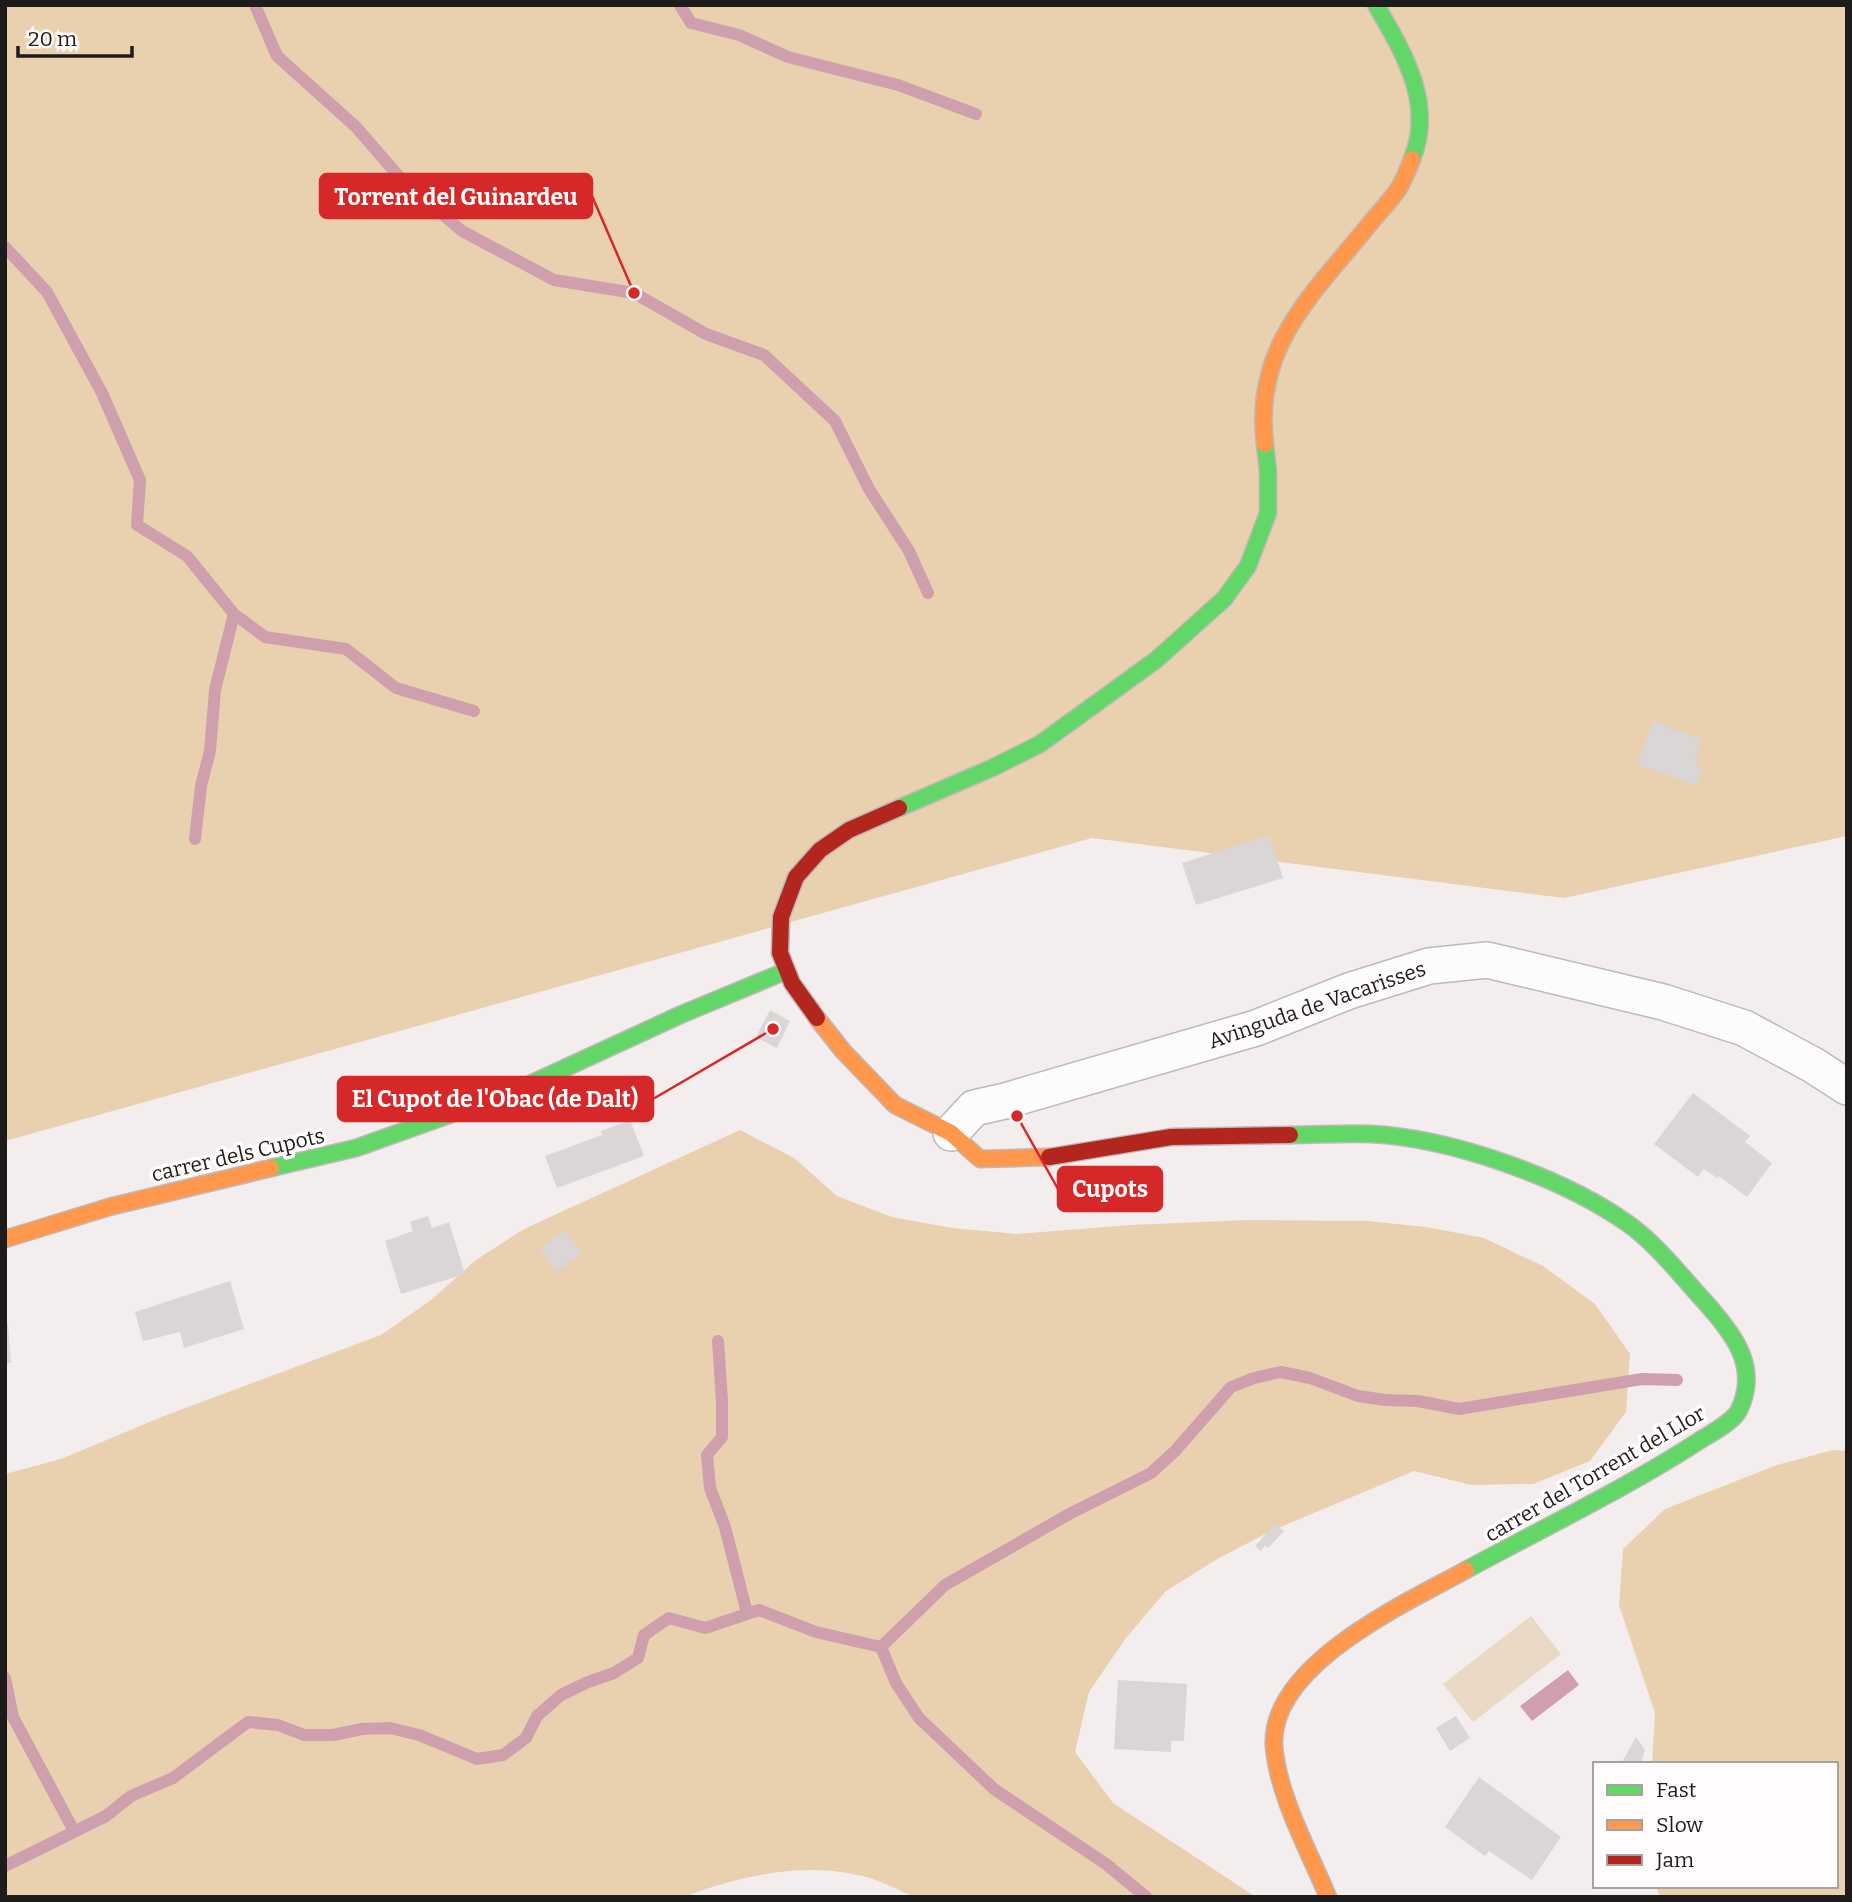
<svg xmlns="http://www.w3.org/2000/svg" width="1852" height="1902" font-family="Bitter,serif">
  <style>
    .green { fill: #e9d9c5 }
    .forest { fill: #e9d0af }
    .water { fill: #d09fae }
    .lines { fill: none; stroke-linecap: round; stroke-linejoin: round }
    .stream { stroke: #d09fae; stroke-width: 12 }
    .building { fill: #dad6d5 }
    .street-casing { stroke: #bdb9b8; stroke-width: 38 }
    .fast-casing { stroke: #bdb9b8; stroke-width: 19 }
    .slow-casing { stroke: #bdb9b8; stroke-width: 19 }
    .jam-casing { stroke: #bdb9b8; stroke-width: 19 }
    .street { stroke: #fdfcfc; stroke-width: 35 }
    .fast { stroke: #63d668; stroke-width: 16 }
    .slow { stroke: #ff974d; stroke-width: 16 }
    .jam { stroke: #b3261e; stroke-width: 16 }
    .labels { text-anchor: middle; stroke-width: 7; stroke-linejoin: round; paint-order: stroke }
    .street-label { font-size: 21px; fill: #1e1b1b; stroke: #fffcfb }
    .leader { fill: none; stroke: #d62828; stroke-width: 2.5 }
    .callout-dot { fill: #d62828; stroke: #fffcfb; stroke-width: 2.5 }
    .callout { fill: #d62828; stroke: #d62828; stroke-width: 2.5 }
    .callout-label { font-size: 23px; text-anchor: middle; font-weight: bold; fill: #fff }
  </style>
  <rect width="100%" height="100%" fill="#f3eeed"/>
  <polygon class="green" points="1531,1616 1561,1654 1473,1722 1443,1684"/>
  <g class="forest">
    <polygon points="5,5 1847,5 1847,836 1564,898 1092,838 5,1141"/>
    <path d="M740,1130l54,28 43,38 55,21 60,11 65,6 113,-9 120,-5 117,1 59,6 58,11 59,28 52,38 35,50 -4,58 -36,49 -57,23 -62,1 -57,-14 -143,60 -52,27 -53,33 -40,47 -37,54 -14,60 38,51 143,94h-341c-15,-6 -30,-14 -45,-19 -64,-18 -126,-3 -187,19h-678v-423l56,-15 103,-43 217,-81 50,-35 45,-40 48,-31z"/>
    <polygon points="1833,1450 1847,1451 1847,1897 1660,1897 1656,1886 1836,1886 1836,1764 1652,1764 1655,1713 1619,1605 1623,1549 1665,1509 1777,1465"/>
  </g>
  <polygon class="water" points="1568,1670 1579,1685 1532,1721 1520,1706"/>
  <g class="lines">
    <g class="stream">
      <polyline points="255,5 277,56 356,127 402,180 462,231 554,280 634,293 706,334 764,355 835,421 869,489 909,551 928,593"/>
      <polyline points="680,5 691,23 739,35 788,57 898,85 976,114"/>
      <polyline points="5,247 47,292 102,393 140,480 137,525 187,556 234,614 265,637 346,649 396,688 474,711"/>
      <polyline points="195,839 201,786 210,751 215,690 234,614"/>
      <polyline points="718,1341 722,1401 722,1437 707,1455 710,1488 725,1527 747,1613"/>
      <polyline points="881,1647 896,1683 919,1718 994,1789 1106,1864 1146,1897"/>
      <polyline points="5,1678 13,1717 74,1831"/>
      <polyline points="5,1866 106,1816 131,1796 173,1778 248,1722 278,1725 304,1735 333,1735 362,1729 390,1728 419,1735 477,1759 503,1755 526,1738 537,1716 561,1695 588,1682 614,1673 638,1658 644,1635 669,1618 705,1628 759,1610 816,1632 881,1647 945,1585 1071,1513 1151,1473 1175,1451 1231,1387 1254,1378 1281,1372 1310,1378 1358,1396 1385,1400 1418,1401 1459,1409 1642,1379 1677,1380"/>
    </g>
  </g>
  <g class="building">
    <polygon points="1653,721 1701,739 1695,756 1699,758 1696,768 1702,770 1696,786 1637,764"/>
    <polygon points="1269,835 1283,878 1196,905 1182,863"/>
    <polygon points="770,1010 790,1021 777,1048 756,1037"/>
    <polygon points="1693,1093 1750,1136 1745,1142 1772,1163 1747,1197 1719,1176 1717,1178 1704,1169 1698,1177 1654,1144"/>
    <polygon points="630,1120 644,1156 557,1188 545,1156 602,1135 601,1131"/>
    <polygon points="428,1216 432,1228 449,1222 465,1274 401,1294 385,1241 413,1231 410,1222"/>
    <polygon points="564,1230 582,1253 557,1272 540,1249"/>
    <polygon points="230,1281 244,1329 184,1348 180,1332 143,1341 135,1312"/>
    <polygon points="5,1324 8,1324 11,1363 5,1363"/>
    <polygon points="1275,1524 1284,1531 1268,1548 1265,1546 1261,1551 1255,1546"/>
    <polygon points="1118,1680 1187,1684 1184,1741 1171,1741 1171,1752 1114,1749"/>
    <polygon points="1456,1716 1470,1738 1450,1751 1436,1728"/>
    <polygon points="1636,1737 1645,1750 1641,1764 1621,1764"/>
    <polygon points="1479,1777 1561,1837 1532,1880 1489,1851 1485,1856 1445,1827"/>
  </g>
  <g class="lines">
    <g class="street-casing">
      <polyline id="street" points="951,1133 974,1108 1005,1101 1256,1028 1349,991 1429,966 1487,960 1663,1002 1744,1028 1813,1065 1847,1087"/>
    </g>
    <g class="fast-casing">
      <g id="fast">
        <path d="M1376,5c27,47 59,98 36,154"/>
        <polyline points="899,808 992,768 1040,744 1156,660 1224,599 1248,566 1268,513 1268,472 1265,444"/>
        <path d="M1290,1135c26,0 53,-2 80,-1 81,4 191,43 257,89 30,21 54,53 78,79 28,31 55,65 34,108 -6,12 -26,22 -37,29 -75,49 -157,88 -236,131"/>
        <polyline points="271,1168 356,1148 513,1092 680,1015 786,971"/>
      </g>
    </g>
    <g class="slow-casing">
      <g id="slow">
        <path d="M1265,444c-12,-97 47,-149 103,-218 10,-13 22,-24 31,-38 5,-8 9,-19 13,-29"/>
        <polyline points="817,1018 843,1051 895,1105 951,1133 980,1159 1049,1157"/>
        <polyline points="5,1239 109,1207 271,1168"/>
        <path d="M1328,1897c-19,-46 -50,-101 -54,-151 -5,-81 132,-143 192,-176"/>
      </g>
    </g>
    <g class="jam-casing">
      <g id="jam">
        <polyline points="817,1018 792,983 780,953 781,917 796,877 820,850 849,830 899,808"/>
        <polyline points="1049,1157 1171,1137 1290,1135"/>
      </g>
    </g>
    <use href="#street" class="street"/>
    <use href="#fast" class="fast"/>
    <use href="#slow" class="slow"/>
    <use href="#jam" class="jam"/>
  </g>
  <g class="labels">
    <g class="street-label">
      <text transform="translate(1317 1005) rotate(-19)" y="7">Avinguda de Vacarisses</text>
      <text transform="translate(238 1155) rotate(-13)" y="7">carrer dels Cupots</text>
      <text transform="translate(1595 1474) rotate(-30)" y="7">carrer del Torrent del Llor</text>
    </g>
  </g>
  <path class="leader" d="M634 293L592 196M773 1029L653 1099M1017 1116L1058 1189"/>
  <g class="callout-dot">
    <circle cx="634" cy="293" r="7"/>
    <circle cx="773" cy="1029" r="7"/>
    <circle cx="1017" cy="1116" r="7"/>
  </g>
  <g class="callout">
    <rect x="320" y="174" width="272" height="44" rx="7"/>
    <rect x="338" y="1077" width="315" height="44" rx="7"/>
    <rect x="1058" y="1167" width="104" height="44" rx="7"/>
  </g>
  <g class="callout-label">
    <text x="456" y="205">Torrent del Guinardeu</text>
    <text x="495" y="1107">El Cupot de l'Obac (de Dalt)</text>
    <text x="1110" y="1197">Cupots</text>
  </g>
  <rect width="1852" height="1902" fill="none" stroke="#1e1b1b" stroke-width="14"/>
  <rect x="1593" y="1762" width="245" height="126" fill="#fffcfb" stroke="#a5a2a1" stroke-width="2"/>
  <rect x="1607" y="1785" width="35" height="10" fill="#63d668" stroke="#a5a2a1" stroke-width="2"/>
  <text x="1656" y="1797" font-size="21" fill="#1e1b1b">Fast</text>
  <rect x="1607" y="1820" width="35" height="10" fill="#ff974d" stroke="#a5a2a1" stroke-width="2"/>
  <text x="1656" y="1832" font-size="21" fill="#1e1b1b">Slow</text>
  <rect x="1607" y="1855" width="35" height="10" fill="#b3261e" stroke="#a5a2a1" stroke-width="2"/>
  <text x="1656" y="1867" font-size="21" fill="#1e1b1b">Jam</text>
  <path d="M18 46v10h114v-10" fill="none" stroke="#1e1b1b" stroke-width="3.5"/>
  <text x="28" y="46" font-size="21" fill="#1e1b1b" stroke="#fffcfb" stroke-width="5" paint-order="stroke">20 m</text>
</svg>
